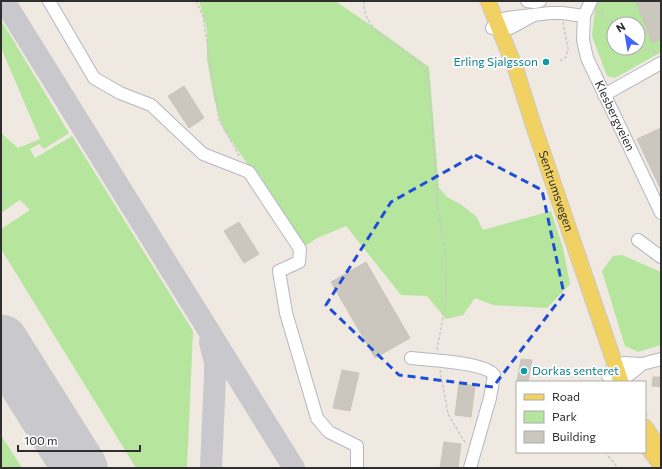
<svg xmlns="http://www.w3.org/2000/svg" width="662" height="469" font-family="Commissioner,sans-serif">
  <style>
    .green { fill: #b6e59e; fill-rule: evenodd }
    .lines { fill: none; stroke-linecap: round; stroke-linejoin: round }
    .taxiway { stroke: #c9c8cc; stroke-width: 22 }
    .runway { stroke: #c9c8cc; stroke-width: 55 }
    .building { fill: #cbc7bf; stroke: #cbc5ba }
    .minor-casing { stroke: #b4b7c1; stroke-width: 14 }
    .major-casing { stroke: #c9c9c9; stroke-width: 17 }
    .path { stroke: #c9c9c9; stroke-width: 1.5; stroke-dasharray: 3 2; stroke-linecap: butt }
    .minor { stroke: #fff; stroke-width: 12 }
    .major { stroke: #f2d163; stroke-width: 15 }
    .marked { fill: none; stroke: #1d4ed8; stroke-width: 3; stroke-dasharray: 8 5; stroke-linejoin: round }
    .culture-dot { fill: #0f9aa8; stroke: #fff; stroke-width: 1.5 }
    .labels { text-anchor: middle; stroke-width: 3.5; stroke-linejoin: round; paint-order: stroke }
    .culture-label { font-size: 12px; fill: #0d838f; stroke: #fff; text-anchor: end }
    .street-label { font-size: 12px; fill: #2e2e2e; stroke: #fff }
  </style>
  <rect width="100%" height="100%" fill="#efe9e1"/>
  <g class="green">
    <polygon points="199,1 335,1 385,35 429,67 439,188 447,197 460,204 476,216 483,230 551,211 563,248 570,284 547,308 493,305 475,298 463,315 446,319 427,296 401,295 346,226 317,238 304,247 280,211 261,177 251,169 224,130 220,120 214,98 207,59 207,30"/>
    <path d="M598,1h63v51l-46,26 -8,-2 -15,-40 3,-28zM614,24h24v24h-24z"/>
    <polygon points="1,20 69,133 44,149 39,144 30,149 35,158 72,136 193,331 187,468 136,468 1,249 1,229 30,210 20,200 1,213 1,133 18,148 40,139 1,48"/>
    <polygon points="622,255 661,272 661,345 638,352 625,346 602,271 613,256"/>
    <polygon points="1,435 22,468 1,468"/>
  </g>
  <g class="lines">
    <g class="taxiway">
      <polyline points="4,1 294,468"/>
      <polyline points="210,342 215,362 215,376 211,468"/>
    </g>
    <polyline class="runway" points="1,342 80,468"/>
  </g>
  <g class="building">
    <polygon points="636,1 661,1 661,39 652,43"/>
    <polygon points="184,86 204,118 189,128 168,96"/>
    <polygon points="661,128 661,190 637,139"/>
    <polygon points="239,222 259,254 244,263 224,231"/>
    <polygon points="366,262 410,338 375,358 331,282"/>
    <polygon points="521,359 532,360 528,382 517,382"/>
    <polygon points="342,370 359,373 350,411 333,408"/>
    <polygon points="653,377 661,377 661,387 652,386"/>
    <polygon points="459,383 475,386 471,417 455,415"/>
    <polygon points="444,442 461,444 458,468 440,468"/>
  </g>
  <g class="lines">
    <g class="minor-casing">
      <g id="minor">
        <polyline points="49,1 94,78 120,93 151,105 203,154 249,172 300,249 299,262 279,271 286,313 317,418 329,432 357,446 357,468"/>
        <polyline points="527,1 534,2 540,1"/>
        <path id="s1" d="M591,1l-7,15 -1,24 4,18 74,155"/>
        <polyline points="534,15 510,28 501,30 492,28 497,21 507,18 550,13 562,13 584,16"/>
        <polyline points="604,95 661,63"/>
        <polyline points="638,240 661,257"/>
        <path d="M411,358c17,2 75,4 83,17l-4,23 -20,70"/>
        <path d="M642,364c-13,11 -16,17 -34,12l7,-11 9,-2 18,1 19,-5"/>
      </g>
    </g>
    <g class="major-casing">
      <g id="major">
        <path id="s2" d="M488,1l28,69 17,54 88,258"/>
        <polyline points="645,427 661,451"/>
        <polyline points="646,445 661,465"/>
      </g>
    </g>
    <g class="path">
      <polyline points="196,1 203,16 219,120 240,157"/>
      <path d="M364,1c-2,35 43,44 60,68 3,4 4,10 5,15l9,125 8,49v43l-9,49"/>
      <polyline points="597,11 616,24"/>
      <polyline points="638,44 645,49 655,51 656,54"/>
      <polyline points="560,61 566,57 568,49 563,22"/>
      <polyline points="440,370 448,414 466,444"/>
      <polyline points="645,411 648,416"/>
      <polyline points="605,452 618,468"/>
    </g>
    <use href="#minor" class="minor"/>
    <use href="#major" class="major"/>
  </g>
  <path class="marked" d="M475,155l67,35 22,104 -71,93 -94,-12 -73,-70 65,-103z"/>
  <g class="culture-dot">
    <circle cx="546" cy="62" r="4"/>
    <circle cx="524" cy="371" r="4"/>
  </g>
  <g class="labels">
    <g class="culture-label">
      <text x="538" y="66">Erling Sjalgsson</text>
      <text x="532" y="375" text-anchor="start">Dorkas senteret</text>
    </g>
    <g class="street-label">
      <text dy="4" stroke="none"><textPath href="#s1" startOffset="123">Klesbergveien</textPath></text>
      <text dy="4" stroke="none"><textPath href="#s2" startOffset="202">Sentrumsvegen</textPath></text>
    </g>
  </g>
  <rect width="662" height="469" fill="none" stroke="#2e2e2e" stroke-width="4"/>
  <rect x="516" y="381" width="130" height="72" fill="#ffffff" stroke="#ababab"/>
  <rect x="524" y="394" width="20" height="6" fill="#f2d163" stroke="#ababab"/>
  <text x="552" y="401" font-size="12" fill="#2e2e2e">Road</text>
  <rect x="524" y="411" width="20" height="12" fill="#b6e59e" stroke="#ababab"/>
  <text x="552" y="421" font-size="12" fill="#2e2e2e">Park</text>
  <rect x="524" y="431" width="20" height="12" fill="#cbc7bf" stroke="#ababab"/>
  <text x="552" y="441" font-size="12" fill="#2e2e2e">Building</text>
  <g transform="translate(626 36) rotate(329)"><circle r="19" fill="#ffffff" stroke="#ababab"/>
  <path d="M0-3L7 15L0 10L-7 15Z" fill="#4264fb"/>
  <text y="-6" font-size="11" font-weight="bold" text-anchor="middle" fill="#2e2e2e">N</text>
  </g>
  <path d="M18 445v6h122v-6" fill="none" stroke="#2e2e2e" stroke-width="2"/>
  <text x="24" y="445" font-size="12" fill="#2e2e2e" stroke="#ffffff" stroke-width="3" paint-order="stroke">100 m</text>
</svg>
